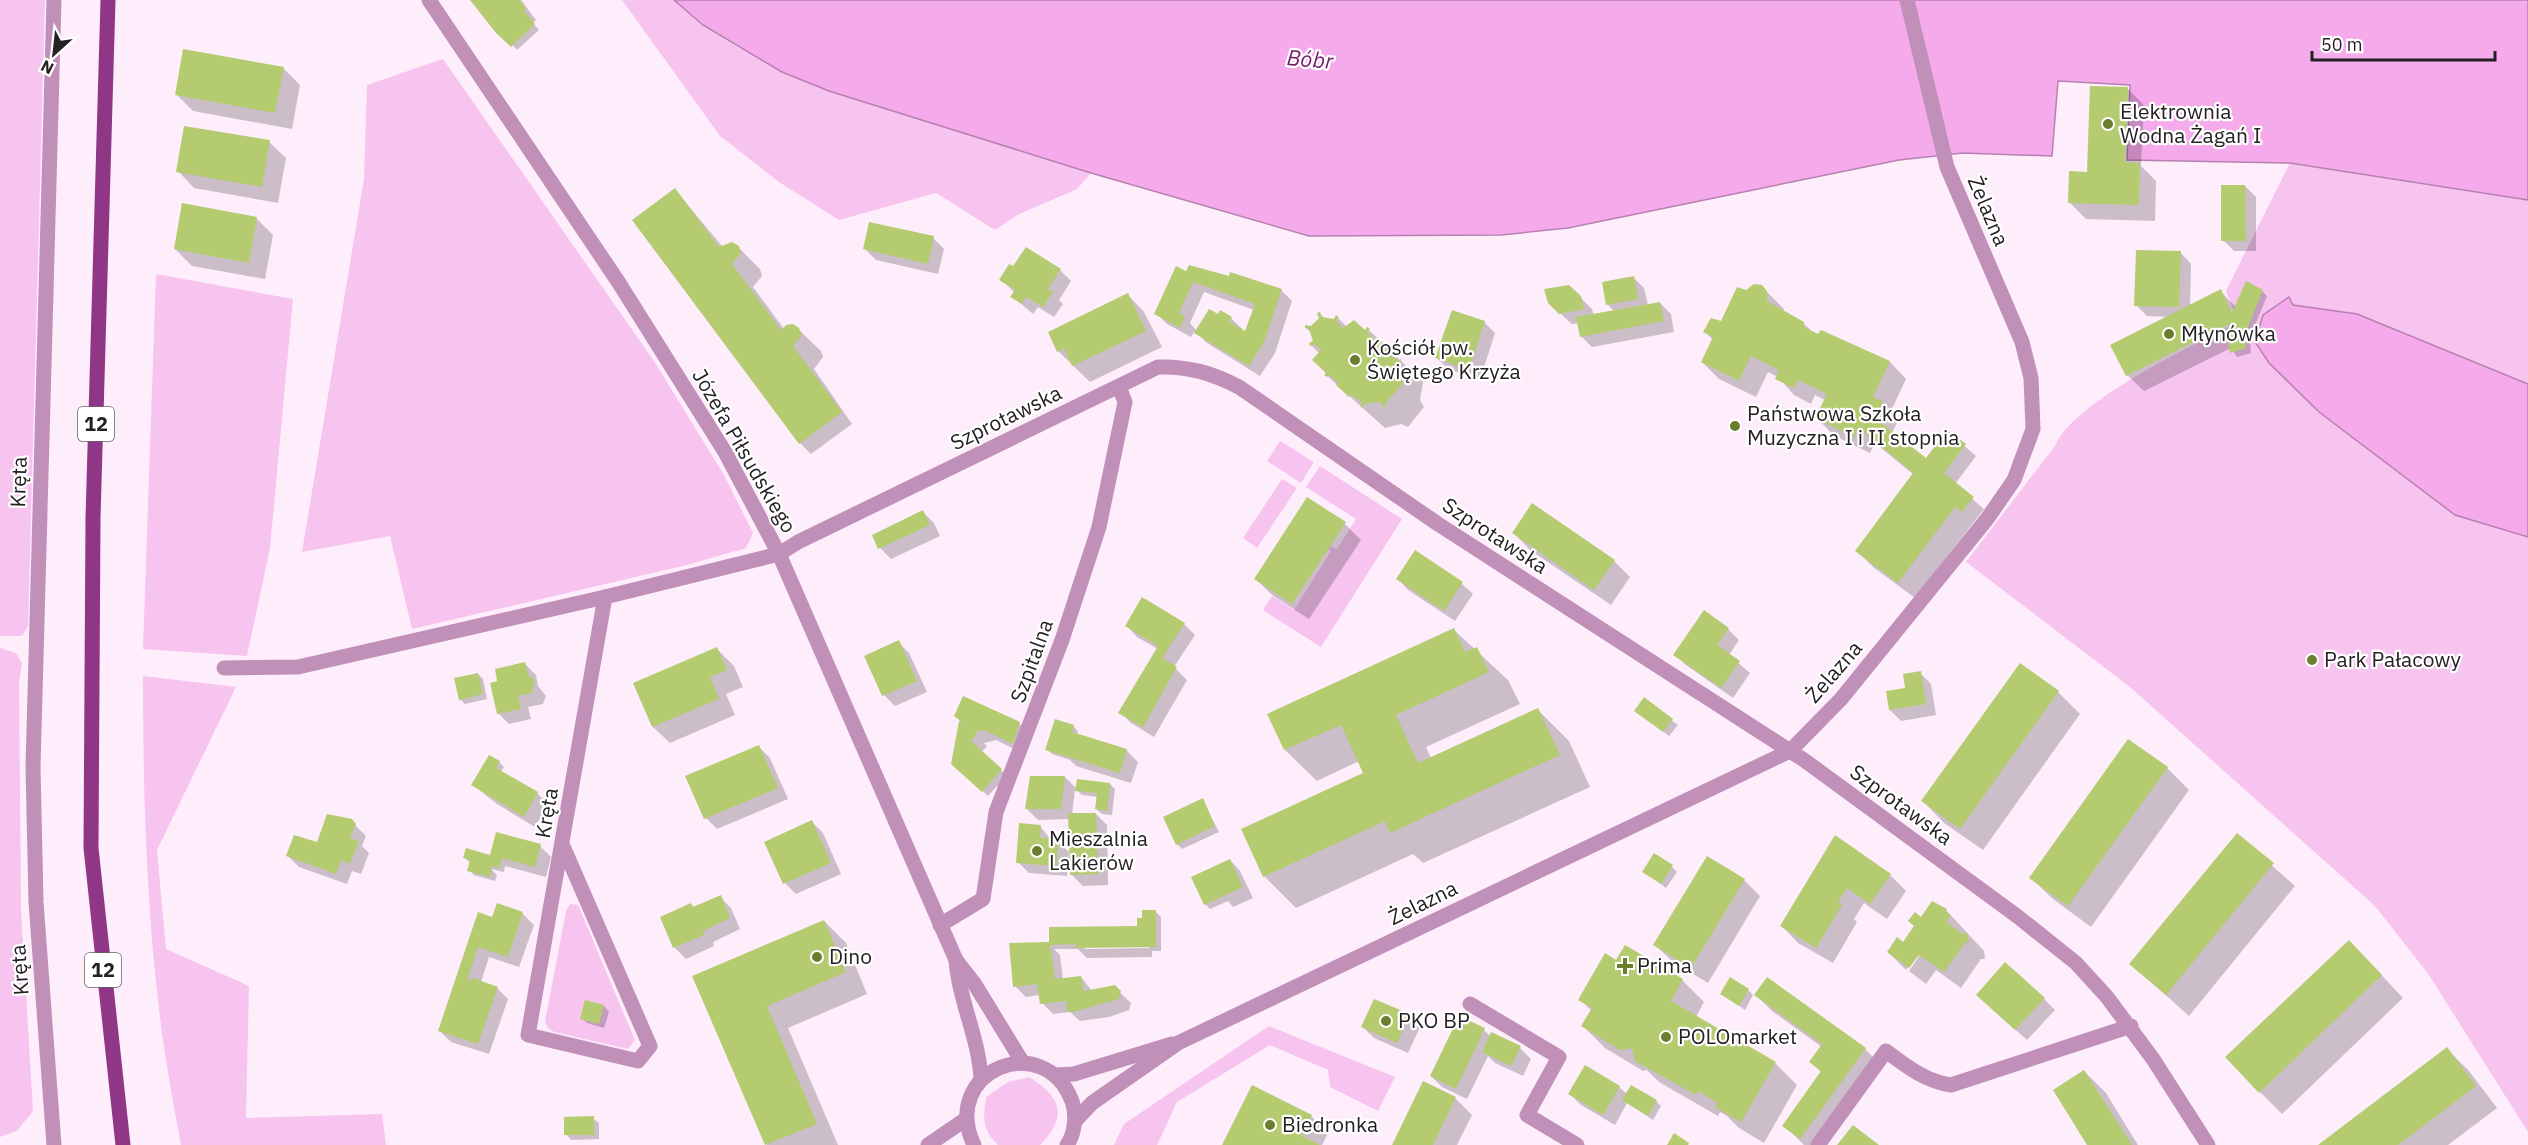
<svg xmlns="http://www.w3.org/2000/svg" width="2528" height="1145" font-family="'IBM Plex Sans',sans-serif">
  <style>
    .green { fill: #f7c3ef }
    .water { fill: #f5aaeb; stroke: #b781af; stroke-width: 1.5 }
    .shadow { fill: #0003; fill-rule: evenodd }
    .building { fill: #b4cb6f }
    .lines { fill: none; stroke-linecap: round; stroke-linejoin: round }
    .minor { stroke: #c190b9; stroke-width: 15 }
    .major { stroke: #8f3786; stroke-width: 15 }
    .poi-dot { fill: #6c7e2d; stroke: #fff; stroke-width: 2 }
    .labels { text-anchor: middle; stroke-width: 4.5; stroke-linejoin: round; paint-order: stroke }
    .shield { fill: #fff; stroke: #666366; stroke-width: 1.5 }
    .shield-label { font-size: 20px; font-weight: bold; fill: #252024 }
    .poi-label { font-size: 21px; fill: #252024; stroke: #fff; text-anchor: start }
    .street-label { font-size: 21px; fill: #252024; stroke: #fff }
    .water-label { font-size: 22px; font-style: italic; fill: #721c6a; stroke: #fff }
  </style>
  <rect width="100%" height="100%" fill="#feeefb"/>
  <g class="green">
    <polygon points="0,0 45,0 28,626 22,636 0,636"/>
    <path d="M622,0h52c79,69 159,92 256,122 54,17 107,34 161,51l-14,16 -60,26 -22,15 -59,-37 -97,27 -60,-38 -59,-46z"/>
    <polygon points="443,59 654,361 724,475 753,533 746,548 687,565 412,629 390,536 302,552 364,179 367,85"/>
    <path d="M2290,163l238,37v932l-99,-157 -54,-69 -245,-219 -164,-125 89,-116c19,-45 137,-100 183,-124l-12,-31z"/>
    <polygon points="156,274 293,299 270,548 247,656 143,649"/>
    <polygon points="1280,441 1314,462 1301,483 1267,461"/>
    <polygon points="1320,466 1402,519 1321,647 1263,610 1272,596 1294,610 1331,551 1328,549 1330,546 1337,549 1356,519 1306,487"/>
    <polygon points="1282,479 1297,488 1257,548 1243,538"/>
    <polygon points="0,648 16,653 22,663 19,682 21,909 33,1111 17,1131 0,1137"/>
    <path d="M143,676l93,11 -79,163 9,99 83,37 -3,132 136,-4 4,31h-205c-8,-45 -17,-90 -22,-136 -13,-110 -16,-222 -16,-333z"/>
    <polygon points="570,904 578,905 635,1040 628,1049 554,1032 548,1028 545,1022 566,911"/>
    <polygon points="1269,1026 1395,1077 1378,1111 1330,1087 1328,1070 1270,1045 1177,1102 1157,1145 1114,1145 1124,1124"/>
    <path d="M1029,1077c33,20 39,40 11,68h-42c-16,-15 -15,-27 -12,-48l22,-15z"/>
  </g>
  <g class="water">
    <polygon points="674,0 2528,0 2528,200 2290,163 2127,160 2130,85 2058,81 2052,156 1963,153 1899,160 1568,228 1501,235 1309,236 1091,173 829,91 782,72 703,25"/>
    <polygon points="2289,297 2293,305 2357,314 2528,384 2528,537 2455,515 2319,412 2269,363 2255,342 2263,315"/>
  </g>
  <g class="shadow">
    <polygon points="472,0 521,0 536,20 533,23 539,30 517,50"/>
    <polygon points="283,68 300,85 292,129 193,111 176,94"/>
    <polygon points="2127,88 2144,105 2141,166 2156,181 2155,221 2086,219 2069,202 2089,174"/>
    <polygon points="269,142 286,158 278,203 194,188 178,171"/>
    <polygon points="2245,186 2256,197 2256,251 2234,251 2223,240"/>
    <polygon points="675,190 723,247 738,247 760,269 762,276 753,287 784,329 798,329 821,351 823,357 814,369 852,424 811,454 800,443 634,221"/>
    <polygon points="256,218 273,235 265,279 192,266 175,249"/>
    <polygon points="933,238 944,249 938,274 876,260 865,249"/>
    <polygon points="2180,252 2191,264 2190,306 2220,291 2236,307 2262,291 2267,296 2250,338 2251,353 2237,357 2231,348 2144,391 2127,375 2169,317 2147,316 2136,305"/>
    <polygon points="1014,269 1060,270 1071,281 1059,300 1063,304 1054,317 1038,307 1033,314 1012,296 1015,293 1001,279"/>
    <path d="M1187,273l94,17 11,11 -17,52 -15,23 -53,-33 -12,-12 -4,6 -24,-13 -11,-11zM1204,292l50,18 -8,23 -15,-15 -12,-2 -22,15 -7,-8z"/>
    <polygon points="1633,277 1644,288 1648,305 1660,303 1671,314 1674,332 1592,347 1581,336 1579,323 1572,324 1549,303 1580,297 1592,309 1594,316 1615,312 1607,304"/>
    <polygon points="1762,287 1784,309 1783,312 1803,323 1815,334 1818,336 1822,332 1890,362 1906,379 1891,411 1899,419 1892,433 1926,460 1948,432 1976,456 1955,484 1984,509 1915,598 1873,567 1857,551 1914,475 1875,443 1870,453 1833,435 1817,418 1825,400 1815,395 1811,404 1794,395 1778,377 1768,372 1756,397 1719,379 1702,362 1713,340 1705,332 1721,323 1746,292"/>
    <polygon points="1128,295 1144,312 1162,347 1090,382 1058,351"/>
    <polygon points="1320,314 1325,319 1335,321 1338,318 1347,327 1365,333 1369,330 1423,382 1420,400 1424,407 1408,427 1401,424 1385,428 1326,375 1320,354 1311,345 1315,342 1312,333 1306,328 1311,327 1320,318"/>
    <polygon points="1484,322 1495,333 1480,380 1448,369 1437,358"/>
    <polygon points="923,512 934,523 940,536 891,559 880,548 874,535"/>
    <polygon points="1345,524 1361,540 1309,619 1272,595 1256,579"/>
    <polygon points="1514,533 1614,561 1630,577 1611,605 1530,550"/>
    <polygon points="1415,552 1462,584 1473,594 1455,621 1408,590 1398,579"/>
    <polygon points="1142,599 1184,624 1195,635 1174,667 1187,680 1154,737 1131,723 1120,712 1158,649 1137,637 1127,626"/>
    <polygon points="1728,629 1739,640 1729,655 1750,673 1733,698 1686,665 1675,654"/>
    <polygon points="1454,630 1508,680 1520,704 1426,747 1431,758 1538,710 1569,741 1590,787 1423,863 1413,854 1296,908 1264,876 1243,830 1365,774 1359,761 1317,781 1285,750 1269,715"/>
    <polygon points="898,642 909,653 927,692 895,706 884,695"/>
    <polygon points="717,649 734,666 743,687 726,694 735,715 670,743 653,727 635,684"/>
    <polygon points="525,664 536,675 538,686 546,696 543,704 528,707 531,719 509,724 498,713 499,682"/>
    <polygon points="1920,673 1931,684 1936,715 1901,721 1890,710"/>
    <polygon points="478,674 483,679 487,699 465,704 460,699"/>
    <polygon points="2058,692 2080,714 1983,850 1944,823 1923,801"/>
    <polygon points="1644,699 1678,725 1669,736 1641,715"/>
    <polygon points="960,720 1019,723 1030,735 1024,754 996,740 984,743 987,746 982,752 1012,781 1003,791 997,786 988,796 958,768 955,747"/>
    <polygon points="1073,726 1078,731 1077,736 1127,751 1138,762 1131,783 1076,766 1070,760 1052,754 1047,749"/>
    <polygon points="759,747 770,758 788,799 717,829 706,818"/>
    <polygon points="499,762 504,767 501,772 537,793 548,804 535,827 497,804 473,785"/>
    <polygon points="2167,768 2189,790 2091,927 2053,899 2031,878"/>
    <polygon points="1065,777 1077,789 1110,784 1115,789 1112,815 1102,814 1096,809 1098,797 1082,795 1075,789 1072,815 1096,814 1107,825 1108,885 1083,886 1072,875 1070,819 1038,820 1027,809"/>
    <polygon points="1202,800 1219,832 1182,849 1177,844"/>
    <polygon points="351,821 366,836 362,846 369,853 361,874 352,871 347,884 299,867 288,856 317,844"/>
    <polygon points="812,822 823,833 841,874 796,894 785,883"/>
    <polygon points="1040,826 1051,840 1058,841 1069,852 1067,876 1029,873 1018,862"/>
    <polygon points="2237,835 2295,886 2189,1016 2131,964"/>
    <polygon points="1835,837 1890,875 1906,891 1887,919 1864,903 1854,919 1857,922 1833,963 1798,943 1782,926"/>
    <polygon points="540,846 551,857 546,877 505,866 504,872 491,869 497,875 495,881 474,875 469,870 471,864 465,858 491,857"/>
    <polygon points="1230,860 1240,871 1253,898 1233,907 1228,901 1210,909 1205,904"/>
    <polygon points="1672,867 1677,872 1666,888 1644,871"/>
    <polygon points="1744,880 1760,896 1708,983 1672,961 1655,945"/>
    <polygon points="720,897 731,908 740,929 713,942 714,946 686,959 675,948 662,918"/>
    <polygon points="498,905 523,914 534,925 519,967 489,957 481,982 497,988 508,999 489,1054 451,1042 440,1031 479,914 493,919"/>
    <polygon points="1946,910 1984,951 1985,959 1981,959 1961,988 1936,970 1926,984 1909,971 1920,955 1917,955 1906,970 1888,952 1904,944 1921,919"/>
    <path d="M1156,912l5,5v34h-9v6l-65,1 -9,-9h-24l6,6 3,25 18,-3 11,14 22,-4 17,16 -2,7 -20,7 -29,4 -10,-9 -17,2 -11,-11 -2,-8 -14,2 -11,-11 35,-42 88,-16 5,-8zM1149,945v3l-64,1v-3z"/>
    <polygon points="824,921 846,943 867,994 788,1028 838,1145 767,1145 694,977"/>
    <polygon points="1616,962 1682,980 1704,1002 1696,1017 1775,1063 1797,1085 1764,1143 1739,1128 1727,1116 1720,1112 1718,1116 1659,1082 1647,1070 1643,1071 1605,1048 1583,1026 1592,1011 1580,1000"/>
    <polygon points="2371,964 2403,998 2282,1114 2260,1092"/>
    <polygon points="1748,990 1753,995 1745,1010 1722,994"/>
    <polygon points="1756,995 1865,1049 1882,1066 1824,1145 1804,1145 1784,1125 1822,1073 1811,1062 1822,1047 1772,1011"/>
    <polygon points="2044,999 2055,1010 2027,1040 1989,1006"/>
    <polygon points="604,1006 609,1012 604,1028 587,1023 582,1018"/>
    <polygon points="1409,1016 1420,1027 1408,1053 1374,1038 1363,1027"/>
    <polygon points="1484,1030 1491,1037 1520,1048 1531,1059 1523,1076 1495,1063 1488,1056 1467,1099 1442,1087 1431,1076"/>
    <polygon points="2447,1049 2469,1071 2497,1108 2448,1145 2320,1145"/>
    <polygon points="2084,1071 2106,1093 2138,1145 2089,1145"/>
    <polygon points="1619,1087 1627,1094 1632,1087 1656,1101 1661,1106 1653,1120 1627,1103 1615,1125 1581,1105 1570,1094"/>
    <polygon points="1455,1098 1472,1115 1457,1145 1394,1145"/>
    <polygon points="1311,1116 1328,1133 1322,1145 1224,1145"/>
    <polygon points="593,1118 599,1123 599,1139 571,1140 566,1134"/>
  </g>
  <g class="building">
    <polygon points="470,0 520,0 526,9 524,11 535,24 511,47 496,33"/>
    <polygon points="183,49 284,67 275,113 175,95"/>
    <polygon points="2090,86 2128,87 2125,162 2140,163 2139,205 2068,203 2069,171 2087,172"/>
    <polygon points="184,126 270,140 262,187 176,172"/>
    <polygon points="2221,185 2245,185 2246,241 2221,241"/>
    <polygon points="675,188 719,247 732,242 739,246 741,253 732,264 781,330 786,325 793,324 799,328 802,335 793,346 842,412 799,444 632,220"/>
    <polygon points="182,203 257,217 249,263 174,249"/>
    <polygon points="869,222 934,236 928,264 863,249"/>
    <polygon points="1026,247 1061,269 1048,289 1053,292 1043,307 1026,297 1022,304 1010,297 1015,290 999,280 1009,264 1013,266"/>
    <polygon points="2136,250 2181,251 2179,307 2134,306"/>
    <polygon points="1189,265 1229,276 1230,272 1282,289 1264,342 1249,366 1194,333 1209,309 1218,314 1220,310 1232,317 1229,321 1245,331 1255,304 1193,282 1179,313 1185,317 1180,328 1154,314 1176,266 1186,271"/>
    <polygon points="1634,276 1638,299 1606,305 1602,282"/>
    <polygon points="2246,281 2263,290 2246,332 2246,348 2230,353 2227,336 2229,324 2126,376 2110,345 2221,289 2232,313"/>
    <polygon points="1754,284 1762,285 1767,291 1767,301 1804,322 1804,327 1818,334 1821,330 1890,361 1873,397 1883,401 1876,416 1866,411 1926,458 1947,430 1966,444 1944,473 1974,497 1962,512 1955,507 1898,583 1855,551 1913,473 1858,427 1854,437 1815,418 1827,394 1798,380 1794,388 1775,379 1779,370 1751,356 1739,381 1701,362 1713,337 1703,332 1711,318 1721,321 1737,287 1746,290"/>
    <polygon points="1569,285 1581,296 1584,309 1559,314 1548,303 1544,289"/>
    <polygon points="1128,293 1146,331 1072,366 1064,348 1057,352 1048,332"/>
    <polygon points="1660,302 1664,321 1580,337 1576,317"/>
    <polygon points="1452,310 1485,321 1469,370 1435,358"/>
    <polygon points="1320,312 1322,317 1334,319 1336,315 1339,317 1336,321 1343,328 1354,320 1365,330 1367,327 1370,329 1367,332 1376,341 1378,338 1392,350 1389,353 1398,361 1401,359 1398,380 1403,381 1402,385 1385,403 1387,405 1383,407 1381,402 1364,404 1362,408 1360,406 1362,403 1351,395 1349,397 1336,385 1338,383 1329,375 1327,377 1324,375 1326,373 1312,360 1321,350 1314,344 1310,346 1309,343 1313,341 1309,329 1305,328 1305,325 1311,326 1319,318 1317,313"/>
    <polygon points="1307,497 1346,522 1292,604 1254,579"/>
    <polygon points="1532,503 1615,560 1594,590 1512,533"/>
    <polygon points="923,510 930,525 878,549 872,535"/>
    <polygon points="1415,550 1463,582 1444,611 1396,579"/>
    <polygon points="1142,597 1185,623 1162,658 1177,667 1143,727 1118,713 1158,646 1125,626"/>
    <polygon points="1704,610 1729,628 1717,645 1740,661 1721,688 1673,655"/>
    <polygon points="1454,628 1465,652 1477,647 1489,672 1396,715 1418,763 1538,708 1560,755 1390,833 1385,821 1263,877 1241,829 1363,773 1341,725 1284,750 1267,714"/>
    <polygon points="899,640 917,681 882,696 864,656"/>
    <polygon points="717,647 727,670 710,677 719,699 652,727 633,683"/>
    <polygon points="525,662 529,676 535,680 532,693 518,696 521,709 497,714 490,683 497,681 495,669"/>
    <polygon points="2020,663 2059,691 1960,829 1921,801"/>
    <polygon points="1921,671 1926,704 1889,710 1886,691 1905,688 1903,674"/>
    <polygon points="478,673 483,694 459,700 454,678"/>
    <polygon points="963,696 1020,722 1013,744 984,730 974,732 977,734 971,741 1002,769 982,792 951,764 959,721 967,726 954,716"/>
    <polygon points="1644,697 1673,719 1663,732 1634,711"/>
    <polygon points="1055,719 1074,725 1072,732 1127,749 1120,773 1045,750"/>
    <polygon points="2128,739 2168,767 2068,906 2029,878"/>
    <polygon points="759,745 778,788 704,819 685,776"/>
    <polygon points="489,755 500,761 496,768 538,792 524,817 471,785"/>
    <polygon points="1030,776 1065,776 1061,809 1025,809"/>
    <polygon points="1077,779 1110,783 1107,811 1095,809 1097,793 1075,791"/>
    <polygon points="1203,798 1215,826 1176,845 1163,817"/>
    <polygon points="1068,813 1096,813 1098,874 1070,875"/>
    <polygon points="327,814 352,819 356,824 350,838 359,841 350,864 341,860 336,874 286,856 294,835 317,842"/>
    <polygon points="812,820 831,863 783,884 764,842"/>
    <polygon points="1019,823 1041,825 1040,838 1058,839 1057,866 1016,863"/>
    <polygon points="496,832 541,844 535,867 502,858 499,868 488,865 492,868 490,877 467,871 470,860 463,858 466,848 490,855"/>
    <polygon points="2237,833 2274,863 2166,995 2129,964"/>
    <polygon points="1835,835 1891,874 1870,904 1847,888 1838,902 1842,905 1816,948 1780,926"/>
    <polygon points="1654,853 1673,865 1661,884 1642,872"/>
    <polygon points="1707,856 1745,879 1691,968 1653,945"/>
    <polygon points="1230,859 1243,887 1204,905 1191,877"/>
    <polygon points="721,895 730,918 703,931 704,935 673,948 660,917 691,903 693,907"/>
    <polygon points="1932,901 1947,909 1946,912 1951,915 1946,922 1963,934 1967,933 1969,942 1965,943 1944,972 1919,955 1909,968 1887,952 1897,937 1903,942 1914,926 1908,921 1915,912 1921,917"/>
    <polygon points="497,903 523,912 508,957 478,947 467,981 473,978 498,987 478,1044 438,1031 478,912 492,917"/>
    <polygon points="1142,910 1156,910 1156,947 1075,948 1075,944 1050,945 1055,979 1081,976 1084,991 1115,985 1121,991 1119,999 1073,1012 1067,1011 1066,1001 1040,1004 1037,984 1013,987 1009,943 1049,942 1049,927 1137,926 1137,918 1142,918"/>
    <polygon points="824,920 846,972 767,1006 817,1124 765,1145 692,976"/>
    <polygon points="2349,940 2382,975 2259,1093 2225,1057"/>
    <polygon points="1625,945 1683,979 1671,1001 1776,1062 1741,1122 1715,1107 1718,1103 1698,1091 1696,1095 1635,1061 1632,1048 1620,1050 1581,1026 1592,1008 1578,1000 1605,953 1616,960"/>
    <polygon points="2005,962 2045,998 2015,1030 1976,995"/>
    <polygon points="1730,977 1749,989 1739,1006 1720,994"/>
    <polygon points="1767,977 1866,1048 1800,1139 1782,1126 1821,1071 1809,1062 1822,1044 1754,995"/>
    <polygon points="1374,999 1410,1014 1397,1043 1361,1027"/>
    <polygon points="585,1000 604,1005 599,1024 580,1019"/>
    <polygon points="1459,1016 1485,1028 1456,1089 1430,1076"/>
    <polygon points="1491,1032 1521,1046 1511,1066 1482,1052"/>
    <polygon points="2447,1047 2476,1086 2398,1145 2318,1145"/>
    <polygon points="1585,1065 1620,1086 1603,1115 1568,1094"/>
    <polygon points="2084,1070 2132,1145 2087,1145 2053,1090"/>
    <polygon points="1423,1081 1456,1097 1433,1145 1392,1145"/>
    <polygon points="1252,1085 1312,1115 1302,1136 1320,1145 1222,1145"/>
    <polygon points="1631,1085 1657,1100 1648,1116 1622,1100"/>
    <polygon points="594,1116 594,1135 564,1135 564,1117"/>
    <polygon points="1853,1125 1879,1145 1837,1145"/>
    <polygon points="1674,1133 1689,1143 1688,1145 1667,1145"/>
  </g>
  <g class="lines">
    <g class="minor">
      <polyline points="54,0 33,767 36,902 54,1145"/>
      <polyline points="429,0 619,283 725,452 779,554 956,960 974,983 1023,1063"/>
      <polyline points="224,668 298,667 605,597"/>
      <path d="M562,844l88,202 -12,15 -110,-26 77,-438 174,-43 19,-12 360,-175c30,-1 54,6 81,20l199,137 366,236 213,156 59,47 31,34 46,62 55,86"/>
      <polyline points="940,925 983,899 996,812 1062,640 1099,527 1125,402 1119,387"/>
      <path d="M956,960c3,41 23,78 25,119"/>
      <polyline points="1470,1004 1559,1057 1527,1115 1577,1145"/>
      <polyline points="1056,1075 1074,1074 1172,1044"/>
      <polyline points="1075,1121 1092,1103 1178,1043 1790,751 1841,699 1987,519 2014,480 2033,429 2031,378 2022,342 1947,167 1907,0"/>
      <polyline points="928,1145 966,1119"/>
      <path d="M974,1145c-35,-74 70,-117 98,-44 5,14 3,32 -5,44"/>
      <path d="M1818,1145l68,-94c20,15 39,30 65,34l180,-59"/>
    </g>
    <polyline class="major" points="108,0 93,518 91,848 123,1145"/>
  </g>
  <g class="poi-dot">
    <circle cx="2108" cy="124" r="6"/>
    <circle cx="2169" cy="334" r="6"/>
    <circle cx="1355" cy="360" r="6"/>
    <circle cx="1735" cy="426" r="6"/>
    <circle cx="2312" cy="660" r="6"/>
    <circle cx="1037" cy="851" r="6"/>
    <circle cx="817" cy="957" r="6"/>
    <path d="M1622 957h6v6h6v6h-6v6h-6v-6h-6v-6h6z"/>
    <circle cx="1386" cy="1021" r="6"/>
    <circle cx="1666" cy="1037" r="6"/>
    <circle cx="1270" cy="1125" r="6"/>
  </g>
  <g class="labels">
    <g class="shield">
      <rect x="78" y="407" width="36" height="34" rx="4.5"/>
      <rect x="85" y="953" width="36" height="34" rx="4.5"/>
    </g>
    <g class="shield-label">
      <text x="96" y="431">12</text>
      <text x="103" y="977">12</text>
    </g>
    <g class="poi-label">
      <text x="2120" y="119">Elektrownia<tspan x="2120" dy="24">Wodna Żagań I</tspan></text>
      <text x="2181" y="341">Młynówka</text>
      <text x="1367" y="355">Kościół pw.<tspan x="1367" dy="24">Świętego Krzyża</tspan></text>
      <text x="1747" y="421">Państwowa Szkoła<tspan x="1747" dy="24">Muzyczna I i II stopnia</tspan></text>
      <text x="2324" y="667">Park Pałacowy</text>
      <text x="1049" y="846">Mieszalnia<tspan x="1049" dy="24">Lakierów</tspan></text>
      <text x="829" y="964">Dino</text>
      <text x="1637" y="973">Prima</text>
      <text x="1398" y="1028">PKO BP</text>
      <text x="1678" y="1044">POLOmarket</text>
      <text x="1282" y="1132">Biedronka</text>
    </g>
    <g class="street-label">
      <text transform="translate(1988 211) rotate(67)" y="7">Żelazna</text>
      <text transform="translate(1006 418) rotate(-26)" y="7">Szprotawska</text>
      <text transform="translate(744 451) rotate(60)" y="7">Józefa Piłsudskiego</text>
      <text transform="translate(19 482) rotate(-88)" y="7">Kręta</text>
      <text transform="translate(1495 536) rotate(33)" y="7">Szprotawska</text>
      <text transform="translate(1032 661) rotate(-70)" y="7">Szpitalna</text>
      <text transform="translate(1834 672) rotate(-49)" y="7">Żelazna</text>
      <text transform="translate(1901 805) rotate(36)" y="7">Szprotawska</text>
      <text transform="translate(547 813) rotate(-80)" y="7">Kręta</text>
      <text transform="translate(1423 903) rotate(-26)" y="7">Żelazna</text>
      <text transform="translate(20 970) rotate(-94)" y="7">Kręta</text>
    </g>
    <g class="water-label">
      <text transform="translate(1310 59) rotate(5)" y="8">Bóbr</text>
    </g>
  </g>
  <g transform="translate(54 54) rotate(207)" stroke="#ffffff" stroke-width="4.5" paint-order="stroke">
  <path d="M0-4.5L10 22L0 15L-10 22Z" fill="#252024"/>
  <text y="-9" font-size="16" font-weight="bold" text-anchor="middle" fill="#252024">N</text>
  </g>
  <path d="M2312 51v9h183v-9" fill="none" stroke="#252024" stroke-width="3"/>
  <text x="2321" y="51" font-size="18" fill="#252024" stroke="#ffffff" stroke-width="4.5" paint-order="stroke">50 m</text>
</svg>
